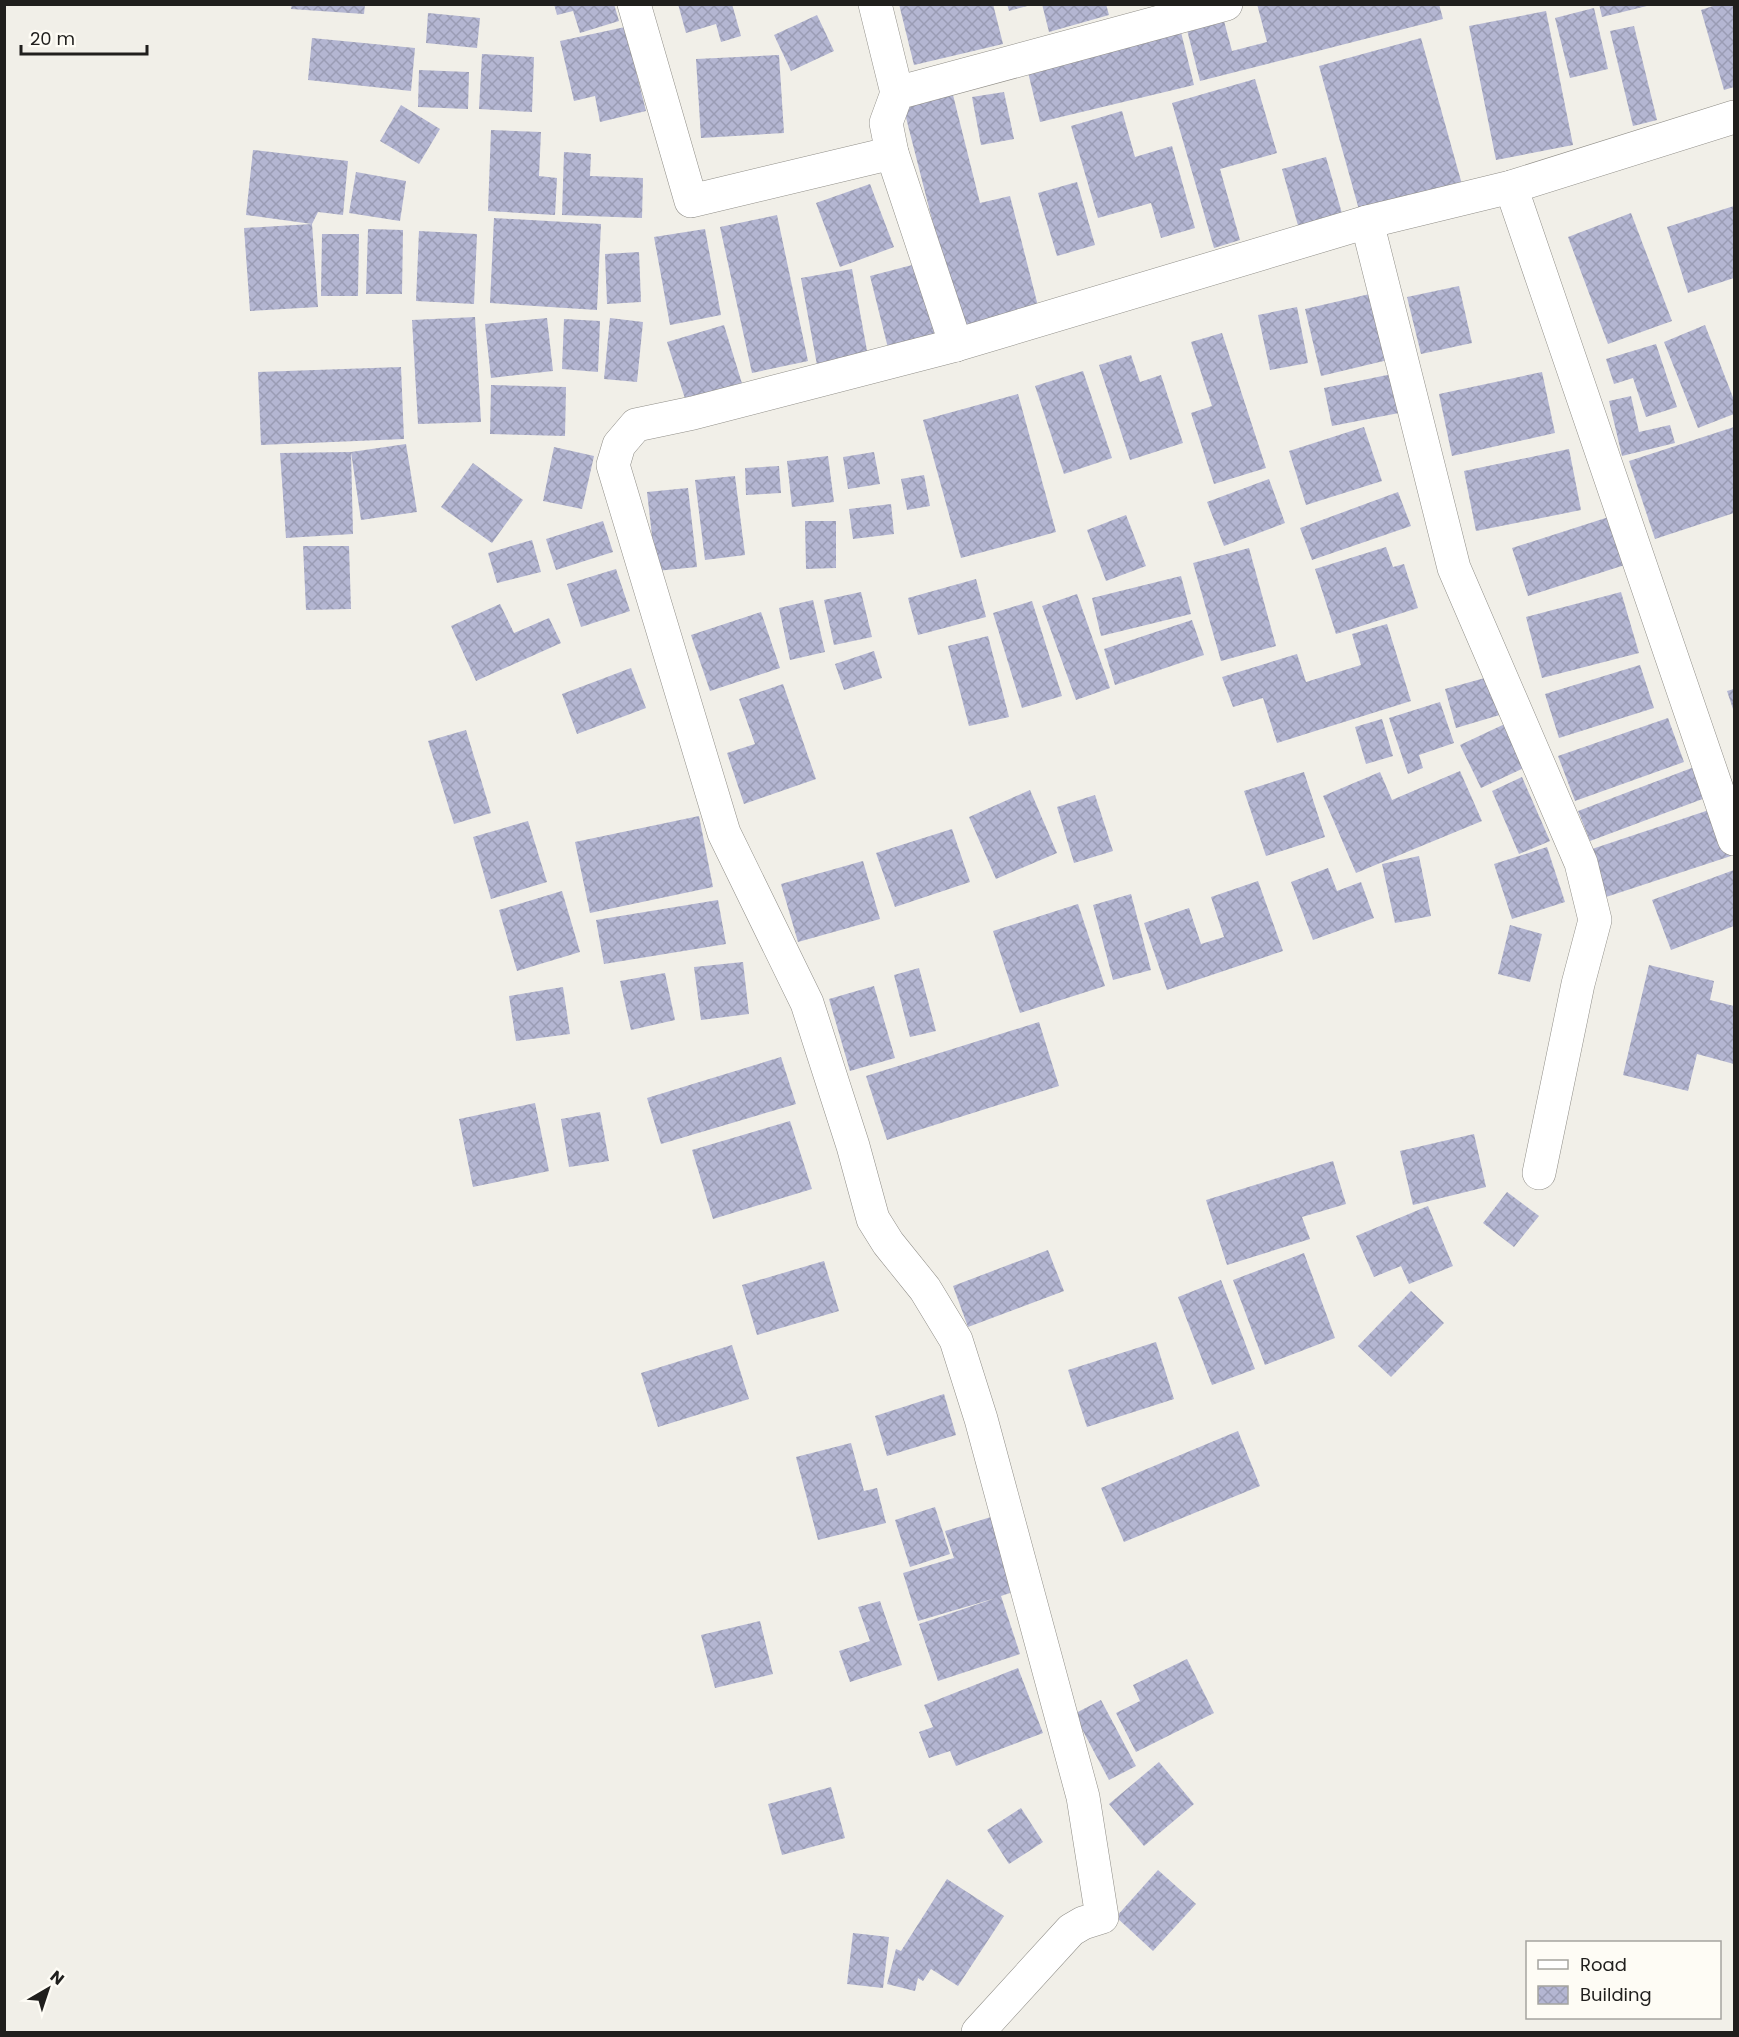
<svg xmlns="http://www.w3.org/2000/svg" width="1739" height="2037" font-family="Poppins,sans-serif">
  <style>
    .building { fill: url(#building-cross-hatch) }
    .lines { fill: none; stroke-linecap: round; stroke-linejoin: round }
    .street-casing { stroke: #908e88; stroke-width: 34 }
    .street { stroke: #fff; stroke-width: 33 }
  </style>
  <defs>
    <pattern id="building-cross-hatch" width="8" height="8" patternUnits="userSpaceOnUse" patternTransform="scale(1.5)"><rect width="8" height="8" fill="#b4b6d2"/><path d="M0 0l8 8M0 8l8-8" fill="none" stroke="#9a9cb4"/></pattern>
  </defs>
  <rect width="100%" height="100%" fill="#f1efe8"/>
  <g class="building">
    <polygon points="292,4 365,4 364,14 291,9"/>
    <polygon points="554,4 614,4 619,21 580,33 573,11 557,15"/>
    <polygon points="678,4 732,4 741,36 721,42 716,24 686,33"/>
    <polygon points="899,4 993,4 1003,44 914,65"/>
    <polygon points="1007,4 1031,4 1031,5 1009,11"/>
    <polygon points="1042,4 1106,4 1109,15 1049,32"/>
    <polygon points="1257,4 1439,4 1443,19 1200,81 1187,30 1224,21 1232,51 1267,42"/>
    <polygon points="1599,4 1650,4 1651,5 1602,17"/>
    <polygon points="1719,4 1734,4 1734,87 1724,90 1701,10"/>
    <polygon points="1594,8 1608,69 1570,78 1555,18"/>
    <polygon points="1546,11 1573,145 1496,160 1469,26"/>
    <polygon points="428,13 480,18 477,48 426,43"/>
    <polygon points="817,15 834,51 791,71 774,35"/>
    <polygon points="1634,26 1657,120 1633,126 1610,31"/>
    <polygon points="625,27 646,111 600,122 595,96 574,101 560,41"/>
    <polygon points="1180,28 1194,85 1040,122 1026,64"/>
    <polygon points="312,38 415,48 411,91 308,80"/>
    <polygon points="1421,38 1463,188 1361,217 1319,66"/>
    <polygon points="482,54 534,57 532,112 479,109"/>
    <polygon points="779,55 784,133 701,138 696,59"/>
    <polygon points="419,70 469,72 468,109 418,107"/>
    <polygon points="1255,79 1277,153 1220,169 1240,240 1214,248 1172,103"/>
    <polygon points="951,87 980,203 1010,196 1040,314 961,333 901,98"/>
    <polygon points="1004,92 1014,139 981,145 972,97"/>
    <polygon points="401,105 440,129 419,164 380,141"/>
    <polygon points="1122,111 1135,157 1172,146 1195,228 1161,238 1151,203 1098,218 1071,126"/>
    <polygon points="491,130 541,132 539,176 557,178 555,215 488,211"/>
    <polygon points="253,150 348,161 343,215 318,212 312,224 246,215"/>
    <polygon points="564,152 591,154 590,176 643,178 642,218 562,215"/>
    <polygon points="1326,157 1345,224 1301,236 1282,169"/>
    <polygon points="356,172 406,181 400,221 349,213"/>
    <polygon points="1077,182 1095,245 1057,256 1038,193"/>
    <polygon points="870,184 894,247 840,267 816,203"/>
    <polygon points="1734,206 1734,278 1688,293 1667,227"/>
    <polygon points="1631,213 1672,321 1608,344 1568,237"/>
    <polygon points="777,215 808,361 752,373 720,227"/>
    <polygon points="494,218 601,224 597,310 490,303"/>
    <polygon points="312,224 318,307 250,311 244,228"/>
    <polygon points="368,229 403,230 402,294 366,294"/>
    <polygon points="705,229 721,315 670,325 654,237"/>
    <polygon points="419,231 477,234 474,304 416,301"/>
    <polygon points="322,234 359,234 358,296 321,296"/>
    <polygon points="639,252 641,302 607,304 605,254"/>
    <polygon points="916,264 937,344 890,356 870,276"/>
    <polygon points="852,269 868,356 817,365 801,278"/>
    <polygon points="1459,286 1472,343 1421,354 1407,297"/>
    <polygon points="1374,293 1392,359 1321,376 1305,309"/>
    <polygon points="1297,307 1308,363 1270,370 1258,315"/>
    <polygon points="475,317 481,422 418,424 412,320"/>
    <polygon points="547,318 553,371 491,378 485,324"/>
    <polygon points="610,318 643,322 637,382 604,379"/>
    <polygon points="564,319 600,321 598,372 562,369"/>
    <polygon points="724,325 744,390 688,408 667,342"/>
    <polygon points="1705,325 1734,400 1734,414 1698,428 1664,342"/>
    <polygon points="1222,333 1266,468 1214,484 1191,413 1212,406 1191,342"/>
    <polygon points="1656,344 1677,407 1646,417 1633,378 1614,384 1606,359"/>
    <polygon points="1131,355 1140,382 1161,375 1183,443 1130,460 1099,365"/>
    <polygon points="401,367 404,439 261,445 258,372"/>
    <polygon points="1083,371 1112,458 1064,474 1035,386"/>
    <polygon points="1542,372 1555,433 1452,456 1439,394"/>
    <polygon points="1392,374 1399,413 1332,426 1324,388"/>
    <polygon points="491,385 566,387 565,436 490,434"/>
    <polygon points="1018,394 1056,532 961,558 923,420"/>
    <polygon points="1631,396 1639,432 1670,425 1675,443 1622,456 1609,401"/>
    <polygon points="1364,427 1382,481 1306,505 1289,451"/>
    <polygon points="1734,427 1734,513 1655,539 1629,461"/>
    <polygon points="406,444 417,512 361,520 351,452 353,534 286,538 280,453 351,452"/>
    <polygon points="554,447 594,456 582,509 543,501"/>
    <polygon points="1569,449 1581,510 1476,531 1464,471"/>
    <polygon points="874,452 880,484 848,489 843,457"/>
    <polygon points="828,456 834,502 792,507 787,461"/>
    <polygon points="473,463 523,500 492,543 441,507"/>
    <polygon points="779,466 781,493 746,495 745,468"/>
    <polygon points="924,475 930,506 907,510 901,479"/>
    <polygon points="735,476 745,555 705,560 695,480"/>
    <polygon points="1269,479 1285,523 1224,546 1207,502"/>
    <polygon points="688,488 697,567 656,571 647,492"/>
    <polygon points="1398,492 1411,526 1312,560 1300,528"/>
    <polygon points="891,504 894,534 853,539 849,509"/>
    <polygon points="1126,515 1146,566 1106,581 1087,530"/>
    <polygon points="1615,515 1631,563 1528,596 1512,548"/>
    <polygon points="603,521 613,552 556,570 546,539"/>
    <polygon points="805,521 836,521 836,568 806,569"/>
    <polygon points="532,540 541,572 497,583 488,553"/>
    <polygon points="303,546 349,546 351,609 306,610"/>
    <polygon points="1386,547 1393,567 1404,564 1418,608 1336,634 1315,569"/>
    <polygon points="1249,548 1276,646 1221,661 1193,563"/>
    <polygon points="616,569 630,611 581,627 567,584"/>
    <polygon points="1181,576 1191,614 1101,636 1092,598"/>
    <polygon points="976,579 986,617 918,635 908,598"/>
    <polygon points="861,592 872,637 834,645 824,600"/>
    <polygon points="1621,592 1639,653 1542,678 1526,617"/>
    <polygon points="1077,594 1110,688 1076,700 1042,606"/>
    <polygon points="813,600 825,652 790,660 779,608"/>
    <polygon points="1032,601 1062,696 1022,708 993,613"/>
    <polygon points="500,604 514,633 549,618 561,643 476,681 451,626"/>
    <polygon points="761,612 780,668 710,691 691,635"/>
    <polygon points="1192,620 1204,655 1115,685 1104,649"/>
    <polygon points="1387,624 1411,701 1277,743 1263,698 1233,707 1222,677 1297,654 1306,682 1361,665 1352,634"/>
    <polygon points="988,636 1009,717 969,726 948,646"/>
    <polygon points="874,651 882,678 844,690 835,664"/>
    <polygon points="1640,665 1654,708 1559,738 1545,694"/>
    <polygon points="631,668 646,708 577,734 562,694"/>
    <polygon points="1492,676 1503,714 1456,728 1445,689"/>
    <polygon points="783,684 816,779 744,804 727,753 755,744 739,699"/>
    <polygon points="1734,689 1734,712 1727,691"/>
    <polygon points="1440,702 1454,743 1419,755 1423,768 1408,774 1389,718"/>
    <polygon points="1668,718 1684,762 1575,801 1558,756"/>
    <polygon points="1382,719 1393,756 1366,764 1355,727"/>
    <polygon points="1509,722 1530,765 1481,788 1460,745"/>
    <polygon points="466,730 491,813 454,824 428,741"/>
    <polygon points="1697,766 1708,797 1590,841 1578,811"/>
    <polygon points="1460,771 1482,821 1356,873 1323,796 1380,772 1392,800"/>
    <polygon points="1304,772 1325,837 1266,856 1244,791"/>
    <polygon points="1522,777 1550,841 1519,854 1492,791"/>
    <polygon points="1030,790 1057,853 996,879 969,817"/>
    <polygon points="1095,795 1113,851 1074,863 1057,807"/>
    <polygon points="1715,808 1731,856 1603,898 1586,851"/>
    <polygon points="699,816 713,887 590,913 575,842"/>
    <polygon points="528,821 547,882 491,899 473,837"/>
    <polygon points="952,829 970,882 895,907 876,853"/>
    <polygon points="1547,847 1565,902 1512,919 1494,864"/>
    <polygon points="1419,856 1431,916 1395,923 1382,864"/>
    <polygon points="863,861 880,919 798,942 781,884"/>
    <polygon points="1328,868 1337,891 1361,882 1374,918 1313,940 1291,882"/>
    <polygon points="1734,870 1734,926 1671,950 1652,900"/>
    <polygon points="1258,881 1283,951 1167,990 1144,923 1189,908 1201,944 1224,937 1211,897"/>
    <polygon points="562,891 580,952 517,971 499,910"/>
    <polygon points="1131,894 1151,970 1113,980 1093,905"/>
    <polygon points="718,900 726,944 604,964 596,920"/>
    <polygon points="1078,904 1105,986 1020,1013 993,931"/>
    <polygon points="1510,925 1542,934 1530,982 1498,974"/>
    <polygon points="743,962 749,1014 701,1020 694,967"/>
    <polygon points="1649,965 1714,981 1710,1000 1734,1006 1734,1064 1697,1054 1688,1091 1623,1075"/>
    <polygon points="919,968 936,1031 910,1037 894,975"/>
    <polygon points="665,973 675,1020 631,1030 620,981"/>
    <polygon points="874,986 895,1058 850,1071 829,999"/>
    <polygon points="563,987 570,1034 516,1041 509,996"/>
    <polygon points="1039,1022 1059,1086 887,1140 866,1076"/>
    <polygon points="781,1057 796,1104 661,1144 647,1098"/>
    <polygon points="535,1103 549,1171 473,1187 459,1119"/>
    <polygon points="600,1112 609,1161 569,1167 561,1119"/>
    <polygon points="790,1121 812,1189 713,1219 692,1150"/>
    <polygon points="1474,1134 1486,1187 1413,1205 1400,1151"/>
    <polygon points="1333,1161 1346,1204 1302,1217 1310,1239 1227,1265 1206,1200"/>
    <polygon points="1507,1192 1539,1216 1514,1247 1483,1223"/>
    <polygon points="1428,1206 1453,1266 1409,1284 1401,1266 1374,1277 1356,1236"/>
    <polygon points="1048,1250 1064,1291 968,1327 953,1286"/>
    <polygon points="1304,1253 1335,1338 1265,1365 1233,1280"/>
    <polygon points="824,1261 839,1311 757,1335 742,1285"/>
    <polygon points="1221,1280 1255,1369 1212,1385 1178,1297"/>
    <polygon points="1411,1291 1444,1323 1391,1377 1358,1346"/>
    <polygon points="1156,1342 1174,1399 1087,1427 1068,1370"/>
    <polygon points="732,1345 749,1399 658,1427 641,1373"/>
    <polygon points="944,1394 956,1435 887,1456 875,1416"/>
    <polygon points="1238,1431 1260,1486 1124,1542 1101,1488"/>
    <polygon points="851,1443 864,1491 877,1488 886,1523 818,1540 796,1457"/>
    <polygon points="935,1507 950,1554 910,1567 895,1520"/>
    <polygon points="991,1517 1013,1592 1001,1596 1020,1654 938,1681 919,1624 996,1598 918,1621 903,1573 954,1558 945,1531"/>
    <polygon points="880,1601 902,1665 850,1682 839,1651 870,1641 858,1607"/>
    <polygon points="760,1621 773,1674 715,1688 701,1635"/>
    <polygon points="1187,1659 1214,1713 1136,1752 1116,1713 1140,1701 1133,1685"/>
    <polygon points="1018,1668 1043,1733 956,1766 950,1751 929,1758 919,1732 933,1727 924,1705"/>
    <polygon points="1101,1700 1136,1766 1109,1780 1074,1714"/>
    <polygon points="1159,1762 1194,1804 1144,1846 1109,1804"/>
    <polygon points="831,1787 845,1838 782,1855 768,1804"/>
    <polygon points="1021,1808 1043,1842 1009,1864 987,1830"/>
    <polygon points="1158,1870 1196,1904 1153,1951 1116,1917"/>
    <polygon points="947,1879 1004,1916 958,1986 931,1969 923,1981 918,1978 915,1991 887,1984 896,1949 901,1951"/>
    <polygon points="853,1933 889,1937 883,1988 847,1984"/>
  </g>
  <g class="lines">
    <g class="street-casing">
      <g id="street">
        <polyline points="634,4 691,201 892,153"/>
        <polyline points="875,4 897,93"/>
        <polyline points="1511,187 1734,839"/>
        <polyline points="1367,222 1454,568 1581,863 1595,920 1578,984 1539,1173"/>
        <polyline points="956,345 892,153 886,123 897,93 1226,4"/>
        <polyline points="978,2032 1071,1930 1083,1923 1102,1917 1083,1797 981,1419 956,1340 925,1289 888,1243 873,1219 853,1146 807,1003 724,833 613,465 619,445 636,425 693,413 956,345 1367,222 1511,187 1734,117"/>
      </g>
    </g>
    <use href="#street" class="street"/>
  </g>
  <rect width="1739" height="2037" fill="none" stroke="#201f1d" stroke-width="12"/>
  <rect x="1526" y="1941" width="195" height="78" fill="#fefcf5" stroke="#a5a49f" stroke-width="1.5"/>
  <rect x="1538" y="1960" width="30" height="9" fill="#ffffff" stroke="#a5a49f" stroke-width="1.5"/>
  <text x="1580" y="1971" font-size="18" fill="#201f1d">Road</text>
  <rect x="1538" y="1986" width="30" height="18" fill="url(#building-cross-hatch)" stroke="#a5a49f" stroke-width="1.5"/>
  <text x="1580" y="2001" font-size="18" fill="#201f1d">Building</text>
  <g transform="translate(48 1989) rotate(39)" stroke="#fefcf5" stroke-width="4.5" paint-order="stroke">
  <path d="M0-4.5L10 22L0 15L-10 22Z" fill="#201f1d"/>
  <text y="-9" font-size="16" font-weight="bold" text-anchor="middle" fill="#201f1d">N</text>
  </g>
  <path d="M21 45v9h126v-9" fill="none" stroke="#201f1d" stroke-width="3"/>
  <text x="30" y="45" font-size="18" fill="#201f1d" stroke="#fefcf5" stroke-width="4.5" paint-order="stroke">20 m</text>
</svg>
